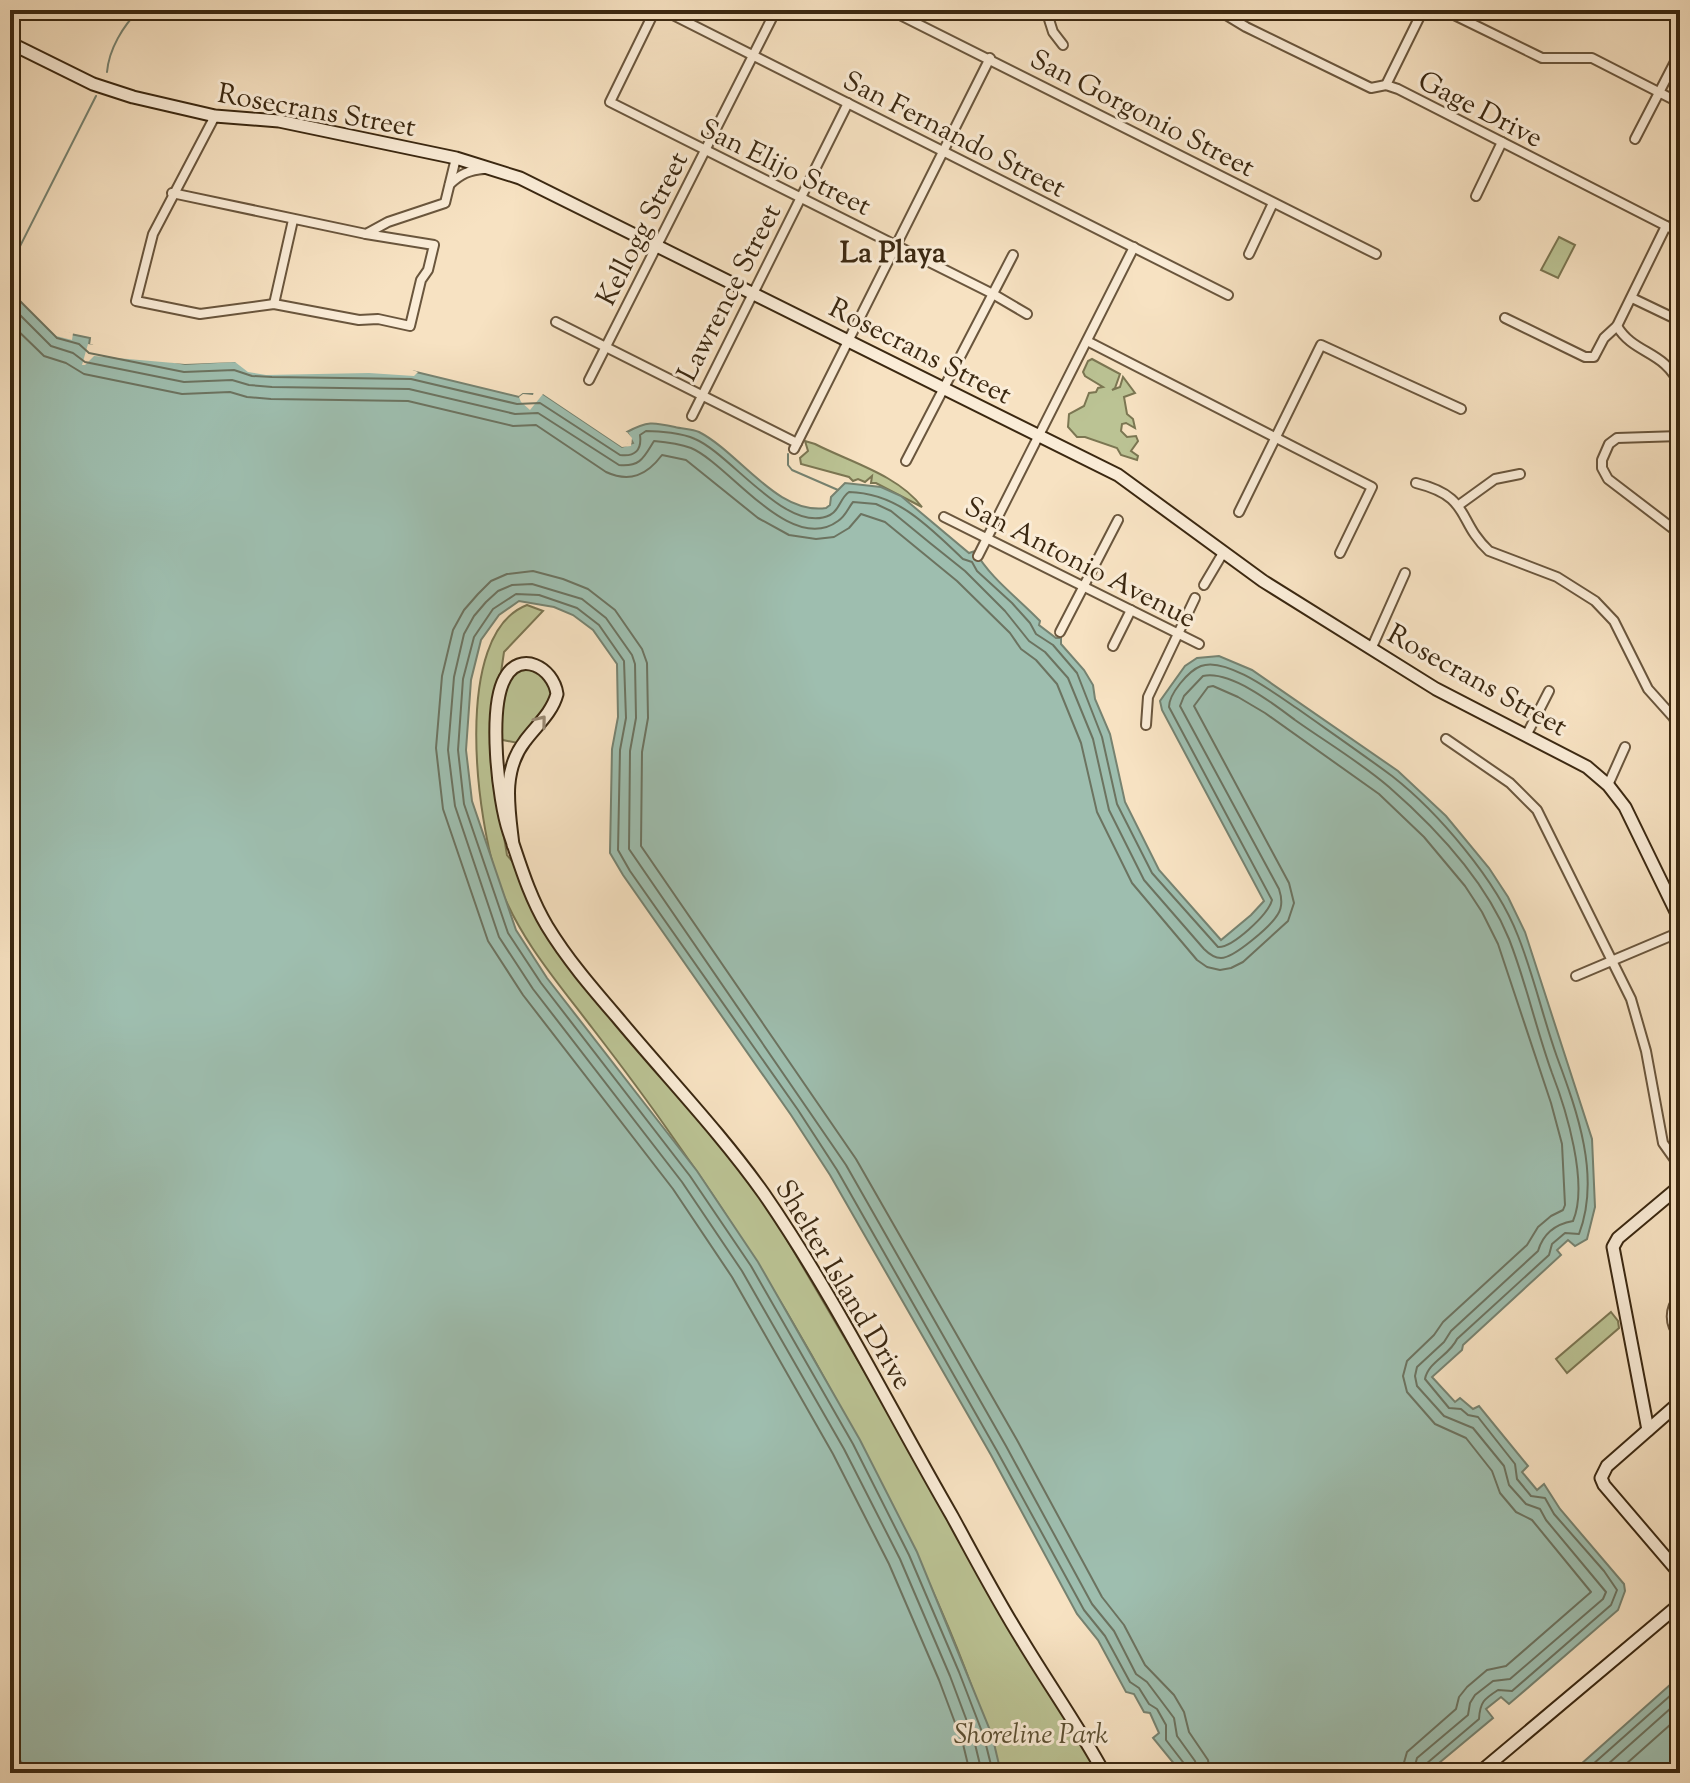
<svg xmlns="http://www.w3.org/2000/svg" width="1690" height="1783" font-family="'Sorts Mill Goudy',serif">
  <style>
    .green { fill: #bbc394; stroke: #7b7652; stroke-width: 2 }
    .water { fill: #9ebeaf; stroke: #768270; stroke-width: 2 }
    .pier { fill: #f7e2c2 }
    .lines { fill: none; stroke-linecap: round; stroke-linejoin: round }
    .shore { stroke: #6c7360; stroke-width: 2 }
    .stream { stroke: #768270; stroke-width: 2 }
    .street-casing { stroke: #6a563d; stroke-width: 12 }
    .secondary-casing { stroke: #3b2811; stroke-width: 15 }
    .street { stroke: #faecd7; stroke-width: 8 }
    .secondary { stroke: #faecd7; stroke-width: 11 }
    .oneway { stroke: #9a8a74 }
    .labels { text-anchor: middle; stroke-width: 6; stroke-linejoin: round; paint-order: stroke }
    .street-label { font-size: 28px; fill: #3b2811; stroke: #faecd7 }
    .park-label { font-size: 28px; font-style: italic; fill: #5b4f32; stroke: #faecd7 }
    .neighbourhood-label { font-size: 30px; font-weight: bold; fill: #3b2811; stroke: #faecd7 }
  </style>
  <rect width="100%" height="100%" fill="#f7e2c2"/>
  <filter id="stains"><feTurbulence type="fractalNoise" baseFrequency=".0025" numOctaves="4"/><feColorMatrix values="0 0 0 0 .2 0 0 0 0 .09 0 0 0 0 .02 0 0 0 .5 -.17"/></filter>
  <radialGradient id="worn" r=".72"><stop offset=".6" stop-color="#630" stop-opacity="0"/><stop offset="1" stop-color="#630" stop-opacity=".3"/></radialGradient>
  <g class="green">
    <polygon points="1559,237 1575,245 1558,278 1541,270"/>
    <polygon points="1092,359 1120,374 1115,388 1112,390 1120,387 1123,377 1135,393 1124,397 1127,414 1133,419 1135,428 1126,423 1122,424 1121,431 1127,437 1136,436 1138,441 1131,451 1138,456 1137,460 1121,455 1117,448 1085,437 1077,437 1068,427 1069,414 1084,406 1089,393 1096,392 1098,388 1103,387 1085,376 1083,372 1088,361"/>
    <path d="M805,441l10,3c35,18 83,31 107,63l-46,-24h-5l1,-7 -7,6 -7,-3 -5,2 -4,-4 -48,-13 -1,-6 8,-7z"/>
    <path d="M527,605l16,6 -39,41 -12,82 3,49 12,72 8,10 18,42 230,292 337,574h-101c-31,-117 -84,-224 -140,-330 -55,-107 -117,-209 -187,-307 -25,-36 -52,-72 -79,-107 -35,-46 -73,-89 -94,-145 -22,-60 -48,-250 28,-279z"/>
    <polygon points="521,669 537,669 553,689 551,703 518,743 503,740 501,737 502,705 508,678"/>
    <polygon points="1611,1312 1618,1321 1619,1328 1567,1373 1556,1359"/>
  </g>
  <g class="water">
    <path d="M10,279l51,53 29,6 -1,7 96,19 50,-3 18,7 159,3 107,26 4,-3h20l79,53 11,-4 -6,-11c20,-11 26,-10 48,-5 7,2 17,2 24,5 41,21 78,83 127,76l4,-3 1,-8 14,-14 36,4 20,9 68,57 6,-2c15,27 43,47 65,70l-1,4 17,13h5v6l23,26 9,15 2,14 15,35 15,68 34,68 62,70 30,-25 13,-14 -102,-191 -2,-9 25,-35 12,-8 22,-2 33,14 146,101 48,45 43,52 19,29 17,35 67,207 3,68 -8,32 -12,7 -7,-6 -11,10 4,5 -98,90 -1,5 -30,27 23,25 5,-4 13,11 6,-3 49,60 -6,6 15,18 7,-6 16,25 64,75 1,7 -7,19 -109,94 -8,-7 -15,12 7,9 -66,55 -247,-2 -27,-33 6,-5 -9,-20 -6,-1 -10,-18 -8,-2 -28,-52 -21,-26 -86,-159 -161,-280 -39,-60 -168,-240 -13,-22 2,-104 6,-32 -1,-53 -24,-34 -20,-15 -19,-8 -35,-6 -20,14 -18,25 -10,40 -5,70 6,51 44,129 31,48 150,193 61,91 102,178 57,112 75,183 9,38h-972l-19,-27z"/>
    <polygon points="1680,1676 1680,1773 1571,1773"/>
  </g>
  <g class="pier">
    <polygon points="10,275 64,331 73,333 72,340 56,336 25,306 10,286"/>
    <polygon points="95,340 186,360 235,357 253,366 407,368 418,372 414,376 369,373 266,375 248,372 235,362 185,364 94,356 85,365 82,365 88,344 93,345"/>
    <polygon points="544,390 623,443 628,444 623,433 627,432 632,438 631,446 622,447 543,394 530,410 521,402 519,397 523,394 533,395 534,391"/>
  </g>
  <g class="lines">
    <g class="shore">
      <path d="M10,291l47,47 22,6 10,9 95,19 50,-2 18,6 20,1 139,2 106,25 23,-1 80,52c15,2 22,-5 20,-20l6,-4c14,0 36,2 49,8 36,15 93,97 135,76 10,-5 10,-17 19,-23 49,1 80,35 114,67l9,3 5,9 35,32 18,20 6,11 17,11 24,28 25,64 15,67 35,69 66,74c14,1 50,-32 54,-47l-103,-193c0,-13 19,-36 32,-41 25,-10 76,29 97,43 31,22 63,44 94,67 46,36 105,105 126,160 16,40 25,82 39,121 20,54 44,120 22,177l-14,-1 -13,11 -3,11 -92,84c-7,16 -29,23 -32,40l24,29 12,1 7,6 10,2 37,47 2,15 14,17 14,2 9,16 50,57 13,19 -6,15 -99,86 -14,-1c-14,9 -18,12 -19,29l-53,45 -3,9"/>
      <path d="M10,305l41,41 22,7 12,9 99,20 48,-2 17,5 23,2 137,2 106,25 23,-1 81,52c22,2 25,-8 35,-24 11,1 26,3 37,7 38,16 100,108 147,73 8,-5 10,-13 15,-19l23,2 15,7 39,32 35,28 40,40 24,30 16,11 23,26 25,61 16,71 35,70 60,69c5,5 10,9 17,9 13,0 50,-32 57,-44 5,-8 4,-16 1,-25l-99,-183 4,-10 19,-20c27,-6 71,28 92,44 31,22 65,42 94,67 47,41 96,93 120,152 17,43 27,90 43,134 14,36 37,111 21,148 -17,3 -30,13 -35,30l-87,80 -7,11 -27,25 -2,9 2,10 27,30 29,12 31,38 5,19 17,19 14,5 6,11 60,72 -3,7 -93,80 -17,2 -18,14 -5,8 -2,12 -51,43 -4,15"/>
      <path d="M10,323l34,33 22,7 18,11 98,20 48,-2 17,5 24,2 137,2 105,25 23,-1 70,47c24,11 41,3 56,-17l24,5 72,58 31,17 27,4 18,-2 15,-9 12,-14 24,8 72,59 53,52 11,16 15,11 21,24 24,59 16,69 35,71 65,77 10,7 13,3 11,-2 12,-6 45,-41 6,-18 -5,-20 -95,-177 14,-19 5,-1 25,11 27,16 114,81 45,43 41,49 17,26 16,32 53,159 11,41 3,61 -2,5 -12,6 -13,11 -11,18 -84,77 -9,13 -27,26 -4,15 4,16 28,32 31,14 26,33 8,22 16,19 16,8 59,72 -85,74 -19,4 -20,17 -8,10 -3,12 -49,43 -6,21"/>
      <polyline points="970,1773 963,1744 939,1680 889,1564 833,1454 732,1277 673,1189 523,995 488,941 443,809 436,748 442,676 453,630 464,610 478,594 491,581 507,574 533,571 563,579 588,589 615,610 642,649 647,663 648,718 642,752 641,846 856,1159 1017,1440 1102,1597 1124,1625 1145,1665 1174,1695 1184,1712 1189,1732 1208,1760 1210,1773"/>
      <polyline points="982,1773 974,1740 950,1676 900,1559 844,1449 742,1271 682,1182 533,989 499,937 455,806 448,750 454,677 464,634 474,616 486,602 498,591 512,585 532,584 582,599 606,618 632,655 635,664 636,718 630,751 629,849 846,1165 1006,1446 1092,1604 1114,1631 1136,1674 1147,1682 1174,1718 1177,1736 1195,1761 1198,1773"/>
      <polyline points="993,1773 984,1737 959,1672 909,1555 853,1444 751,1266 690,1176 541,983 508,933 464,804 458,750 463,679 474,637 493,609 516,594 539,595 577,608 599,625 624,661 626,718 620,750 618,850 630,871 798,1110 837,1170 997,1451 1084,1610 1105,1636 1130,1682 1139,1688 1149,1704 1157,1709 1166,1725 1166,1740 1186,1766 1188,1773"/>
      <polyline points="1583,1773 1680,1687"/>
      <polyline points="1598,1773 1680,1700"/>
      <polyline points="1616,1773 1680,1716"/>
    </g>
    <g class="stream">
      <path d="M107,72c2,-23 16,-46 32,-62"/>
      <polyline points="10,266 96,96"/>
      <polyline points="788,454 788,465 792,470 838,490"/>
    </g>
    <g class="street-casing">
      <g id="street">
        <polyline points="655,10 610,102 993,294 1027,314"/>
        <polyline points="663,10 1228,295"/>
        <polyline points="890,10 1376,254"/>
        <polyline points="1046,10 1053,32 1063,45"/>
        <polyline points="1218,10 1246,27 1371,88 1386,85 1398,89 1680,233"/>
        <polyline points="1444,10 1542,58 1592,58 1680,103"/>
        <polyline points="1675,10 1680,13"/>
        <polyline points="1386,85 1423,10"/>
        <polyline points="215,116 153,234 136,301 200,314 274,304 359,320 378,319 410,326 421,280 428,270 434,245 366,234"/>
        <polyline points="1635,139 1680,52"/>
        <path d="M450,184c11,-10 19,-14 34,-15"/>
        <polyline points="172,193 366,234 388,222 445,203 456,158"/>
        <polyline points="1476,196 1502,142"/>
        <polyline points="1249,254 1273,203"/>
        <polyline points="1632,298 1680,321"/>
        <polyline points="274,304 293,220"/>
        <polyline points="1505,318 1585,357 1594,357 1604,338 1617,326 1666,226"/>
        <polyline points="556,322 797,443"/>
        <path d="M1617,326c17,29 48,24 63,60"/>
        <polyline points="1087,341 1372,487 1340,553"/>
        <polyline points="589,380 776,10"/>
        <polyline points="692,416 848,103"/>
        <polyline points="1680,436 1617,438 1609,444 1602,460 1602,468 1608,479 1680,534"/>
        <polyline points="794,449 990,58"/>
        <polyline points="906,461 1013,255"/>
        <path d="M1416,483c56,14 40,37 73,68l68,26 38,24 19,20 34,68 26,29 6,20"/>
        <polyline points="1459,505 1495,479 1520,474"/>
        <polyline points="1239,512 1321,345 1461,409"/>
        <polyline points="944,517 1199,644"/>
        <polyline points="978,556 1134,247"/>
        <polyline points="1204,585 1223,553"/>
        <polyline points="1060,632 1118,520"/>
        <polyline points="1113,646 1131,610"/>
        <polyline points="1372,647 1405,573"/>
        <polyline points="1146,725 1148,697 1195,598"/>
        <polyline points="1526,736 1549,691"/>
        <polyline points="1446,739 1510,783 1537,810 1631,999 1646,1051 1663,1143 1680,1167"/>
        <polyline points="1608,785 1625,747"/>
        <polyline points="1576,976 1680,932"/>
        <path d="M1680,1296c-11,13 -11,28 0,41"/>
      </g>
    </g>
    <g class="secondary-casing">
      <g id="secondary">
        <polyline points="10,43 93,84 133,97 215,116 279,121 456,158 520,178 1118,475 1263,581 1436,689 1587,767 1608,785 1625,807 1680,920"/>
        <path d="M513,845c-4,-36 -12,-73 12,-104 11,-15 27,-28 32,-47 -4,-27 -37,-44 -52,-16 -17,30 -7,122 4,154 11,32 20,64 38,94 20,33 45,62 70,91 49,59 103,115 147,177 71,103 126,215 188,322 23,42 45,84 70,124 27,45 57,87 82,133"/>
        <polyline points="1680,1402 1607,1466 1601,1478 1604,1485 1680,1574"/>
        <polyline points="1648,1430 1613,1247 1618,1238 1680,1186"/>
        <polyline points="1479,1773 1680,1604"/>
      </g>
    </g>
    <use href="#street" class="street"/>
    <use href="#secondary" class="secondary"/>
  </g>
  <defs><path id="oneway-chevron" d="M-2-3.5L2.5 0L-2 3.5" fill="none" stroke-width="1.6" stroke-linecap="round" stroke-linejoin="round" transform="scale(2)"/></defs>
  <use class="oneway" href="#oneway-chevron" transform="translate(541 721) rotate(-51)"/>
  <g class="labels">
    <g class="street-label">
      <text transform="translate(1481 108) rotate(27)" y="10">Gage Drive</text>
      <text transform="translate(317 109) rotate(10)" y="10">Rosecrans Street</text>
      <text transform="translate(1143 112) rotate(27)" y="10">San Gorgonio Street</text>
      <text transform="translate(955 133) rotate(27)" y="10">San Fernando Street</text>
      <text transform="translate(786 166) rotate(26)" y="10">San Elijo Street</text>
      <text transform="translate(641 228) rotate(-63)" y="10">Kellogg Street</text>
      <text transform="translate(728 292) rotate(-63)" y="10">Lawrence Street</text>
      <text transform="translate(921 350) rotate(27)" y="10">Rosecrans Street</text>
      <text transform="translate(1081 561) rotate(27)" y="10">San Antonio Avenue</text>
      <text transform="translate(1478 679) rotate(29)" y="10">Rosecrans Street</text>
      <text transform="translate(845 1284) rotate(59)" y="10">Shelter Island Drive</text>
    </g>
    <g class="park-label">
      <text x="1031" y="1743">Shoreline Park</text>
    </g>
    <g class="neighbourhood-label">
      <text x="893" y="262">La Playa</text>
    </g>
  </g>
  <rect width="1690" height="1783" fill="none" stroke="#f7e2c2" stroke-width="40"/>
  <rect x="12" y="12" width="1666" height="1759" fill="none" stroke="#3b2811" stroke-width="4"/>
  <rect x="20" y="20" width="1650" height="1743" fill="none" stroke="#3b2811" stroke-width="2"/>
  <rect width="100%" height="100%" filter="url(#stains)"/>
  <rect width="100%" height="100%" fill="url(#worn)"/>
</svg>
